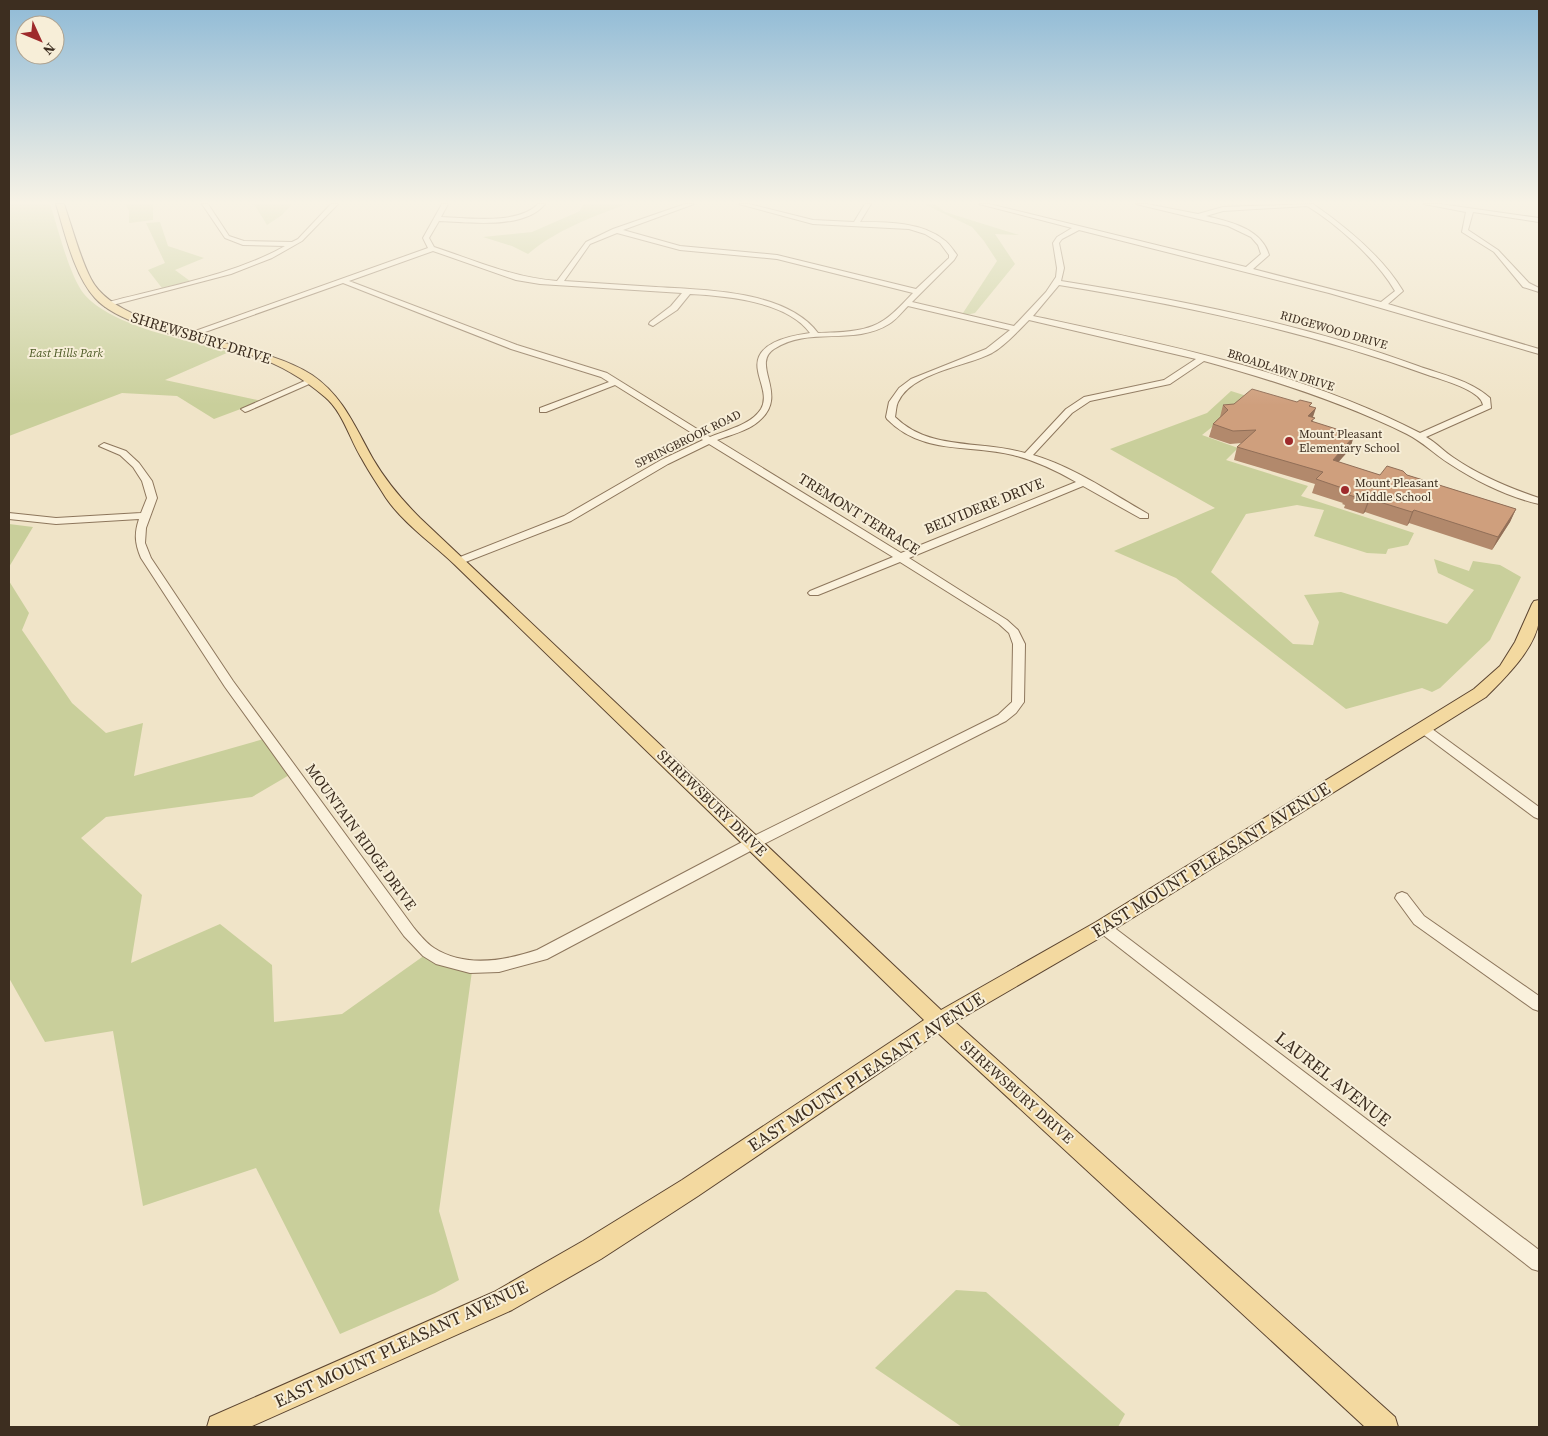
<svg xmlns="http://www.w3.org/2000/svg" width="1548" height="1436" font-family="'Source Serif 4',serif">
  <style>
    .green { fill: #c9cf9b }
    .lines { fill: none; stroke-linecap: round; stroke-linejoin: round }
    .minor-casing { stroke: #8d765c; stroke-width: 2 }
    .major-casing { stroke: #5b4430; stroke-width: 2 }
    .minor { fill: #faf1dc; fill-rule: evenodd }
    .major { fill: #f3d9a0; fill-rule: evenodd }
    .wall { fill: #b2896c }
    .shaded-wall { fill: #916f58 }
    .building { fill: #cf9f7d; stroke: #916f58 }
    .poi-dot { fill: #9e2a2b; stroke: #f7eed8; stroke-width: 2 }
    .labels { text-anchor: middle; stroke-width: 4; stroke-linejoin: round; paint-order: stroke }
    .far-street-label { font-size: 12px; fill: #3d2e20; stroke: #f7eed8 }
    .far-park-label { font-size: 12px; font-style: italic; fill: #4d5a26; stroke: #f7eed8 }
    .far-poi-label { font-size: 12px; fill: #3d2e20; stroke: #f7eed8; text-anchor: start }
    .street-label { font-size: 15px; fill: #3d2e20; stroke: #f7eed8 }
    .near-street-label { font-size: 18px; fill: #3d2e20; stroke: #f7eed8 }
  </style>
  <rect width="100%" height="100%" fill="#f0e4c8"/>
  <g class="green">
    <path d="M9,204h41c8,24 19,71 34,90 28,33 104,46 145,58l-64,28 97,21 -48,18 -37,-23 -55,-3 -113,43z"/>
    <polygon points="125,204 153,204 153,220 129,223 129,210"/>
    <polygon points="254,204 292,204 282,215 267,225"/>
    <path d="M583,204h43c-34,13 -70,26 -98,50l-16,-8 -29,-9 49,-5 48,-21z"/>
    <polygon points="924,204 935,204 945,212 1019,235 995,234 1015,264 975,313 961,316 997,261 984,241 972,227"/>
    <polygon points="160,222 168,246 204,258 175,270 190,281 162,288 148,270 165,263 146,223"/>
    <polygon points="1231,391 1250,397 1202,435 1238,448 1226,460 1308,486 1301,496 1414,533 1408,545 1388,549 1386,554 1367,553 1314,536 1324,510 1297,505 1246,514 1211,572 1293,644 1313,645 1319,622 1304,595 1341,592 1447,624 1474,590 1438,573 1434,559 1469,571 1473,561 1500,565 1521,577 1490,640 1440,688 1432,692 1422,688 1346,709 1176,578 1114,551 1215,508 1110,449 1207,413"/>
    <polygon points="9,524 33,527 9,567"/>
    <polygon points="9,581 29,613 22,630 72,703 106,733 143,723 134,776 267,738 291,774 252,797 106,817 81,838 142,895 131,963 220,924 272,965 274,1022 342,1014 425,955 472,971 439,1211 459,1280 435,1293 340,1334 256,1168 143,1206 113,1031 45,1042 9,978"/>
    <polygon points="956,1290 986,1292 1125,1414 1118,1427 962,1427 875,1368"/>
  </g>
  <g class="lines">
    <g class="minor-casing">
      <g id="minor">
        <path d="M202,204h6l21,32 15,5 48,1 6,-3 33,-35h7l-36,37 -30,17 -41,16 -126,33v-4c59,-16 127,-27 180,-57l-42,-1 -18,-7z"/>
        <path d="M442,204h6l-7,13c28,1 77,8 97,-13h7c-21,26 -76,18 -106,17l-10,17 5,9c40,13 80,31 123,34l29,-39 27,-13 72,-25h9l-71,26 57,16 97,9 139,34 33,-31v-3l-9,-12 -15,-9 -16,-5 -96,-5 -74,-20h10l64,16 41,2 11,-18h6l-11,18c27,0 62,0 84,18 5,3 9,10 13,15l-3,5 -42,42 102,24 32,-34 10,-15 1,-9 -4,-25 4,-6 15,-9 -93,-24h10l257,63 15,-13 -3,-9 -7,-8 -23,-11 -92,-22h11l51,10 25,-7 90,-3c33,23 69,52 90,87l-15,13 151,45v5l-210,-61 -250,-63 -17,9 -3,4 5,25 -3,13c121,19 242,43 357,85 25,9 52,14 72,32l1,10 -65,29c11,6 18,15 28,21 26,18 56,30 85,40v6c-31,-7 -63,-23 -89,-40 -16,-10 -27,-22 -43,-30 -65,-32 -134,-54 -203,-73l-34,23 -80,17 -18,12 -39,42c41,12 78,38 115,59v4h-8l-57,-32 -174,72 98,62 11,10 7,14 -1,58 -8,11 -10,8 -248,126 -211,112 -48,13 -29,1 -34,-9 -13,-8 -19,-20 -179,-249 -84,-129c-6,-14 -7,-24 -2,-39l-83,5 -47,-5v-6l47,5 85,-5 6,-15 -5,-17 -9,-14 -13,-12 -21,-9 5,-3 22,8 13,12 13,18 5,17 -11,30 -1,15 6,15 82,123 181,247c6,7 12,15 20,20 31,20 70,13 103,2l211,-111 250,-124 14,-13 1,-58 -4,-11 -10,-9 -99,-62 -82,33h-8l-2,-2 2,-2 83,-34 -184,-113 -41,20 -97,57 -108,42h-8l-1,-2 1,-2 109,-43 97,-56 42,-20 -88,-55 -69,27h-6v-4l69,-26 -8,-5 -90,-28 -168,-66 -152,54 -7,-2 244,-87 -5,-10zM1307,206c30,18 70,54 88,85l-14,11 -128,-33 16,-14c-8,-27 -39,-33 -63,-39l17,-5zM617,233l63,17 97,9 136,34c-9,9 -18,20 -29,27 -19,13 -45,12 -66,13 -32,-43 -114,-43 -162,-46 -31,-2 -62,-4 -92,-6l26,-37zM433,251l83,29 24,4 142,9 -11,13 -21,16 -1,2 4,2 24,-16 13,-16c36,2 97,7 120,39 -21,3 -58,10 -52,38 2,12 10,26 3,38 -10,16 -35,21 -51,28l-103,-64 -90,-28 -168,-64zM1059,285c128,21 247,46 369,90 14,5 53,15 55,30l-63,28c-119,-62 -258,-89 -387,-117zM908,306l102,24 -24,19 -75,30 -12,9 -10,14 -3,15 1,2c35,36 81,25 126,36 23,6 42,15 63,27l-175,71 -184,-113c13,-5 31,-9 42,-19 31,-26 -9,-56 15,-72 34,-23 80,-3 115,-25 7,-4 13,-12 19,-18zM1029,320l167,39 -32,21 -80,17 -18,12 -41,44c-44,-13 -96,-2 -130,-36 1,-5 1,-11 3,-15 14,-30 67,-35 94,-49 14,-8 26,-22 37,-33z"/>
        <polygon points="1424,204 1440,204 1539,218 1539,222 1473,212 1468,230 1498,250 1529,283 1539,288 1539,292 1523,287 1494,252 1462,232 1466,212"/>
        <polygon points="309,379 316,381 248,411 245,412 241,409"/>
        <polygon points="1424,725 1428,726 1539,807 1539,819 1534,817 1420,732 1418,729 1420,726"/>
        <polygon points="1402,892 1407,894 1424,916 1539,996 1539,1011 1533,1009 1414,924 1395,898 1397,894"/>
        <polygon points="1103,921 1108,923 1539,1250 1539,1271 1532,1269 1098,931 1096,927 1098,923"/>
      </g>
    </g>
    <g class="major-casing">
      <path id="major" d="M56,204h8c8,23 16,54 27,75 28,55 165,59 221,96 31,21 43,52 61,84 13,22 29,41 47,59l521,492 155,-88 378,-233 26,-23 15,-24 17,-38 2,-3 5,-1c0,6 1,13 0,20 -3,28 -34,58 -53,77l-376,235 -155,90 440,395 3,10h-33l-427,-394 -240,163 -97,63 -89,51 -262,117h-43l3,-10 284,-125 89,-51 99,-61 242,-160 -470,-456c-22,-21 -51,-41 -68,-66 -8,-13 -17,-26 -24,-39 -12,-19 -19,-47 -37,-62 -21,-18 -44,-32 -71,-41 -41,-13 -132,-27 -159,-58 -21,-23 -30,-65 -39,-94z"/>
    </g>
    <use href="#minor" class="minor"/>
    <use href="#major" class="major"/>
  </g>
  <polygon class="wall" points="1297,402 1311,406 1313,422 1350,449 1338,462 1380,475 1407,475 1516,509 1510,522 1492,550 1409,523 1407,526 1365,512 1363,514 1344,508 1345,505 1342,504 1343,503 1312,493 1315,484 1234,460 1237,447 1242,443 1230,444 1209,437 1213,424 1220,417 1223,405"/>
  <g class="shaded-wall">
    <polygon points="1316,408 1312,420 1308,416"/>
    <polygon points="1354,436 1350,449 1328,474 1333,460"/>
    <polygon points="1370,499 1365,512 1363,514 1368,501"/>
    <polygon points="1516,509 1510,522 1492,550 1498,537"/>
    <polygon points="1414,510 1409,523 1407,526 1412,512"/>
  </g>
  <polygon class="building" points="1252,389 1297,402 1300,400 1312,403 1309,406 1316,408 1308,416 1315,418 1311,421 1349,433 1354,436 1333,460 1380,475 1387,466 1403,471 1407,475 1516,509 1498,537 1414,510 1412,512 1370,499 1368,501 1349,495 1351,492 1347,491 1348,490 1316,479 1323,472 1237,447 1256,430 1233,431 1213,424 1228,410 1223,405 1234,404"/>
  <linearGradient id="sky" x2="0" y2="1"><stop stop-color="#8fbad6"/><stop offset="0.5" stop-color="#f8f3e6"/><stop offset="1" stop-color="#f8f3e6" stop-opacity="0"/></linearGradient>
  <rect width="1548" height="405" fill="url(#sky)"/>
  <g class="poi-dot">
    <circle cx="1289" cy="441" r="5"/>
    <circle cx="1345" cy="490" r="5"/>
  </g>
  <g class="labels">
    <g class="far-street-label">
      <text transform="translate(1334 330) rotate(16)" y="4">RIDGEWOOD DRIVE</text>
      <text transform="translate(1281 370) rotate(18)" y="4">BROADLAWN DRIVE</text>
      <text transform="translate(688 439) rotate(-26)" y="4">SPRINGBROOK ROAD</text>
    </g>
    <g class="far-park-label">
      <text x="66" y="357">East Hills Park</text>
    </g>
    <g class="far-poi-label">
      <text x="1299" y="438">Mount Pleasant<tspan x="1299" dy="14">Elementary School</tspan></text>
      <text x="1355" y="487">Mount Pleasant<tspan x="1355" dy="14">Middle School</tspan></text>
    </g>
    <g class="street-label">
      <text transform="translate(201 338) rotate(17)" y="5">SHREWSBURY DRIVE</text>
      <text transform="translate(984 506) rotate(-22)" y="5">BELVIDERE DRIVE</text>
      <text transform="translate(859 514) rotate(32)" y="5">TREMONT TERRACE</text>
      <text transform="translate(712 803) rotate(44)" y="5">SHREWSBURY DRIVE</text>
      <text transform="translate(361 837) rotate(54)" y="5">MOUNTAIN RIDGE DRIVE</text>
      <text transform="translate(1017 1092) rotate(42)" y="5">SHREWSBURY DRIVE</text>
    </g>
    <g class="near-street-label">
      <text transform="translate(1211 860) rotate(-32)" y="6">EAST MOUNT PLEASANT AVENUE</text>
      <text transform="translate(866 1072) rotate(-33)" y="6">EAST MOUNT PLEASANT AVENUE</text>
      <text transform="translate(1333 1079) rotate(38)" y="6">LAUREL AVENUE</text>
      <text transform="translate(401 1344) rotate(-25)" y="6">EAST MOUNT PLEASANT AVENUE</text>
    </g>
  </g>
  <rect width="1548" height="1436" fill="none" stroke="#3d2e20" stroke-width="20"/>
  <g transform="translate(40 40) rotate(134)"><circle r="24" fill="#f7eed8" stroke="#ada18e"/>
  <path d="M0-4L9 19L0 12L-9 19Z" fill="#9e2a2b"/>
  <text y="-8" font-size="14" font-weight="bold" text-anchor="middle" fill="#3d2e20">N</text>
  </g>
</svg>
